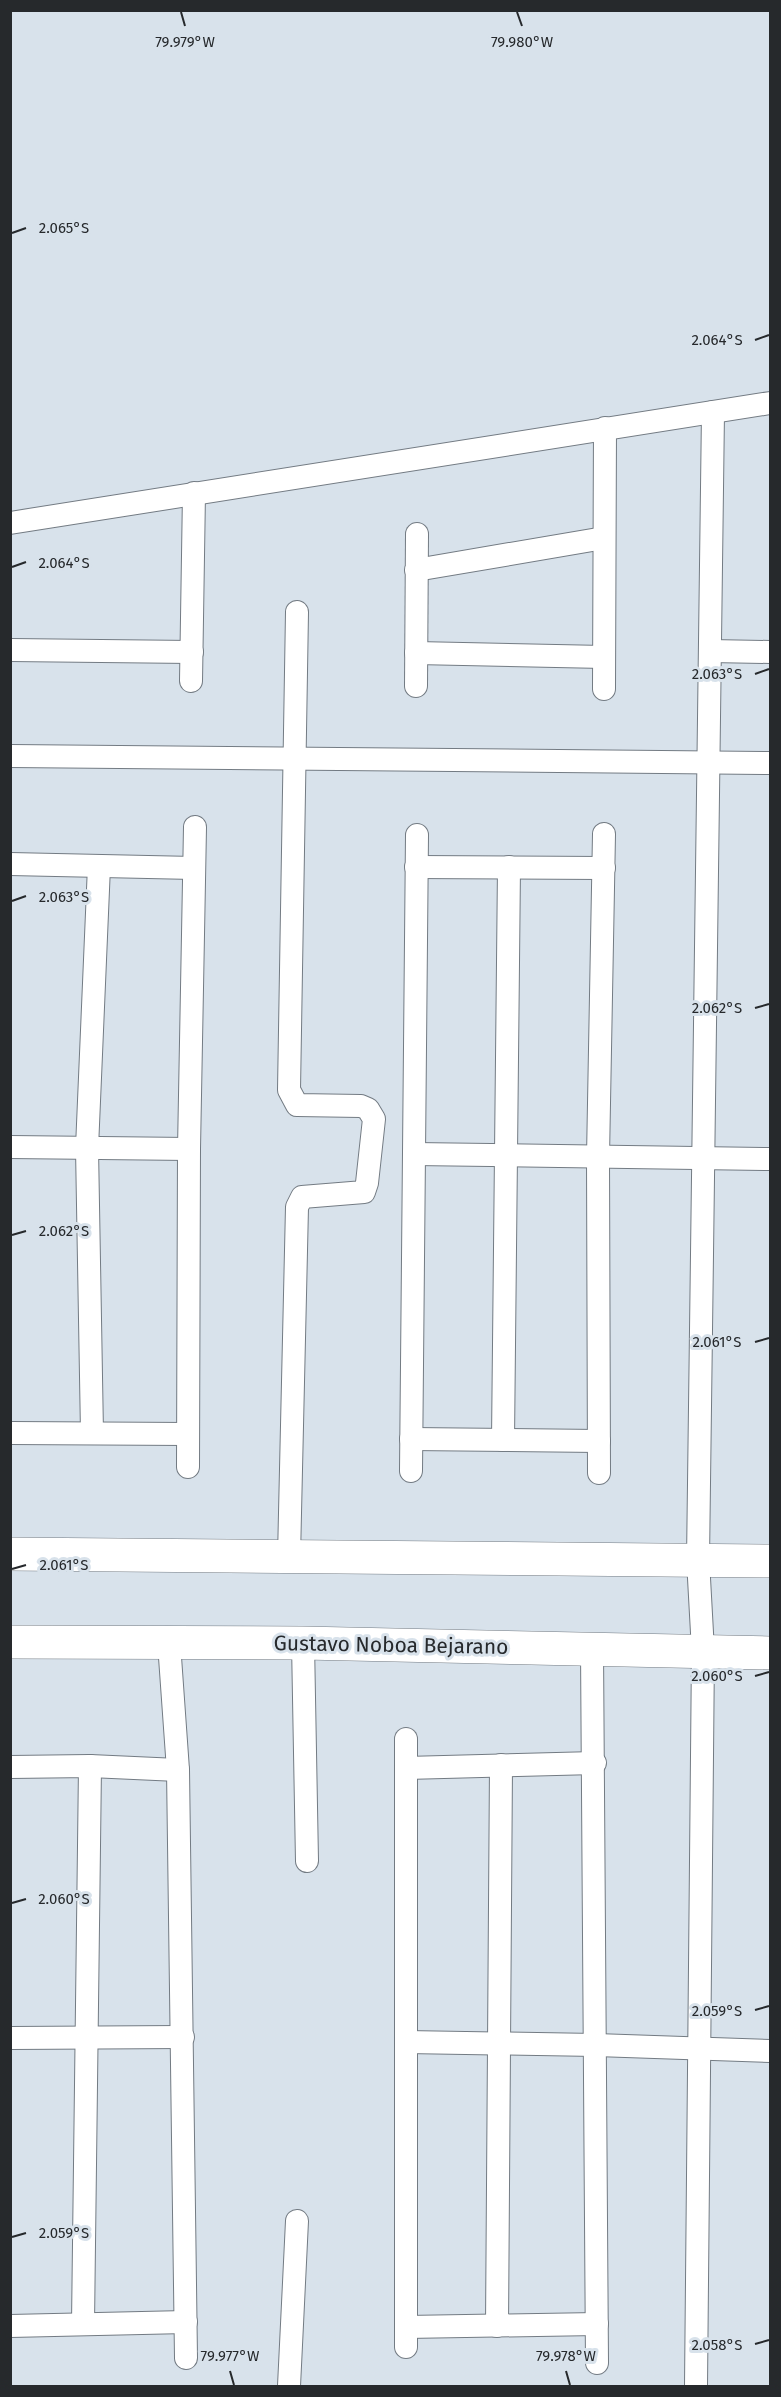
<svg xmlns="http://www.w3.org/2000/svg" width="781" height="2397" font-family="'Fira Sans',sans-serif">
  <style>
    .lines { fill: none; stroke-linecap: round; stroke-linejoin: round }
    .street-casing { stroke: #737b83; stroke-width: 24 }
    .secondary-casing { stroke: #737b83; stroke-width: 34 }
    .street { stroke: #fff; stroke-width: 22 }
    .secondary { stroke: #fff; stroke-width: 33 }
    .ticks { fill: none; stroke: #26292c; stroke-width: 2 }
    .labels { text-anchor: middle; stroke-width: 6; stroke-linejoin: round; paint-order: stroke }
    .street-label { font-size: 21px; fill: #26292c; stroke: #d8e2eb }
    .ticks-label { font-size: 15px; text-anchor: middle; fill: #26292c; stroke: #d8e2eb; stroke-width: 6; stroke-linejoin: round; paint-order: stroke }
  </style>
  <rect width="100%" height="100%" fill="#d8e2eb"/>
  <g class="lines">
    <g class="street-casing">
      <g id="street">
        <polyline points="10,523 770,403"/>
        <polyline points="416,570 604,538"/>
        <polyline points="10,650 192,652"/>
        <polyline points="710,651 770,652"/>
        <polyline points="416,653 604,657"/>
        <polyline points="191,681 194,493"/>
        <polyline points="416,686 417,534"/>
        <polyline points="604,689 605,428"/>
        <polyline points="10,756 770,763"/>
        <polyline points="10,864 194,868"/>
        <polyline points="416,867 604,868"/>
        <polyline points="10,1147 189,1149"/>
        <polyline points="414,1154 770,1159"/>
        <polyline points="10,1433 188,1434"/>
        <polyline points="92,1433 87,1148 99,866"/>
        <polyline points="411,1439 599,1441"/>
        <polyline points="503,1440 509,867"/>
        <polyline points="188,1467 189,1149 195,827"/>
        <polyline points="411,1471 417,835"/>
        <polyline points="599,1473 598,1157 604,834"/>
        <polyline points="289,1557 297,1207 302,1197 364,1192 367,1183 374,1119 368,1109 361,1106 297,1105 289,1090 297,612"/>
        <polyline points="169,1643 178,1770 186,2358"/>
        <polyline points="303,1643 307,1861"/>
        <polyline points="592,1649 597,2363"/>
        <polyline points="406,1739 406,2347"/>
        <polyline points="10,1767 90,1766 178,1770"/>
        <polyline points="406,1768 595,1763"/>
        <polyline points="10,2038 183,2037"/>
        <polyline points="406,2042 596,2045 770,2051"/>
        <polyline points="83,2324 90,1766"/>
        <polyline points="10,2326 186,2322"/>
        <polyline points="497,2326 501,1765"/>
        <polyline points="406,2327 597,2324"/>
        <polyline points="289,2386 297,2221"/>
        <polyline points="696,2386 703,1651 698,1560 713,412"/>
      </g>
    </g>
    <g class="secondary-casing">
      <g id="secondary">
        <polyline points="10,1554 770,1561"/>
        <polyline points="10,1642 303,1643 770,1653"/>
      </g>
    </g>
    <use href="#street" class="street"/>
    <use href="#secondary" class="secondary"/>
  </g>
  <path class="ticks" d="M181,12l4,14M517,12l5,14M12,233l14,-5M755,340l14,-5M12,567l14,-5M755,674l14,-5M12,901l14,-5M755,1008l14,-4M12,1235l14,-4M755,1342l14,-4M12,1569l14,-4M755,1676l14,-4M12,1903l14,-4M755,2010l14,-4M12,2237l14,-4M755,2344l14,-4M230,2371l4,14M566,2371l4,14"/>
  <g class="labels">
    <g class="street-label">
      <text transform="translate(391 1645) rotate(1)" y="7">Gustavo Noboa Bejarano</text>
    </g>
  </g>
  <g class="ticks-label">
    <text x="185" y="47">79.979°W</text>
    <text x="522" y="47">79.980°W</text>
    <text x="64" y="233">2.065°S</text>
    <text x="717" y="345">2.064°S</text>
    <text x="64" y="568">2.064°S</text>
    <text x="717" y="679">2.063°S</text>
    <text x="64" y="902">2.063°S</text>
    <text x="717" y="1013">2.062°S</text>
    <text x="64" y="1236">2.062°S</text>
    <text x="717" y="1347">2.061°S</text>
    <text x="64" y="1570">2.061°S</text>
    <text x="717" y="1681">2.060°S</text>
    <text x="64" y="1904">2.060°S</text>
    <text x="717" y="2016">2.059°S</text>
    <text x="64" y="2238">2.059°S</text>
    <text x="717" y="2350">2.058°S</text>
    <text x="230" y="2361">79.977°W</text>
    <text x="566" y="2361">79.978°W</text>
  </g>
  <rect width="781" height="2397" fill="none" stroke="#26292c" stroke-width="24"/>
</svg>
